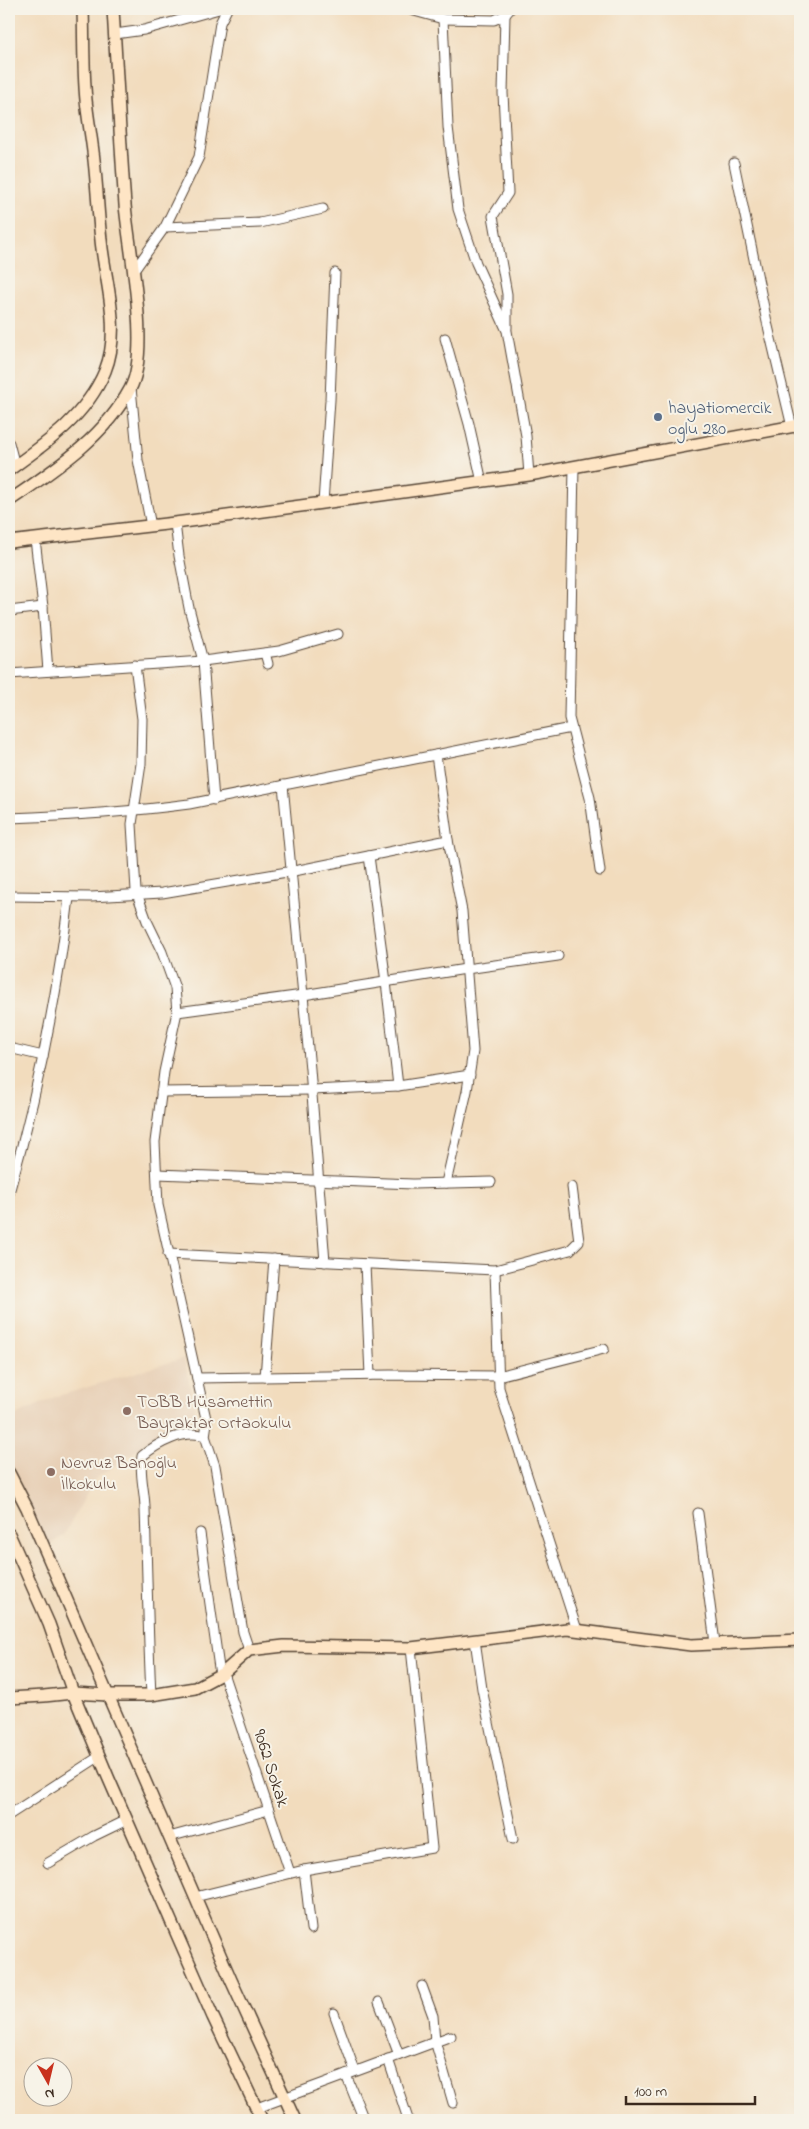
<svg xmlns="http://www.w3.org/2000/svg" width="809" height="2129" font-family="'Indie Flower',sans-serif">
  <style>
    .built { fill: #e7cfb5 }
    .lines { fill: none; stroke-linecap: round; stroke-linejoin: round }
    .street-casing { stroke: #564536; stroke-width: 11 }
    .secondary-casing { stroke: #564536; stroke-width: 14 }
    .street { stroke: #fff; stroke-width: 9 }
    .secondary { stroke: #fee5c5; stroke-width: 11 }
    .service-dot { fill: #5c6f8a; stroke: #f7f3e8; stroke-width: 2 }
    .education-dot { fill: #8d6e63; stroke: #f7f3e8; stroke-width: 2 }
    .labels { text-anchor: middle; stroke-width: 4; stroke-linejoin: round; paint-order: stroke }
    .service-label { font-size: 18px; fill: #4e5e75; stroke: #f7f3e8; text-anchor: start }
    .education-label { font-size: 18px; fill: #785e54; stroke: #f7f3e8; text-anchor: start }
    .street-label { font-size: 18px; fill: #3b2a1e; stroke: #f7f3e8 }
  </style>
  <rect width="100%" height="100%" fill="#f7f3e8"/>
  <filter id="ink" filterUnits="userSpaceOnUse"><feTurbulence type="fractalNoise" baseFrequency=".02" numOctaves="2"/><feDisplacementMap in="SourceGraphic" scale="10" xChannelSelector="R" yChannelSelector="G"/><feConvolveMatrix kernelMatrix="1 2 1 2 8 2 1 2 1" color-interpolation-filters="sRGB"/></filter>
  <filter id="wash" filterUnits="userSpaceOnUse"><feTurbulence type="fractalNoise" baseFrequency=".0096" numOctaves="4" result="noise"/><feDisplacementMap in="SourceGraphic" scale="20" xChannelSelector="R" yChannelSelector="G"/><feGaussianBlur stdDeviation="1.12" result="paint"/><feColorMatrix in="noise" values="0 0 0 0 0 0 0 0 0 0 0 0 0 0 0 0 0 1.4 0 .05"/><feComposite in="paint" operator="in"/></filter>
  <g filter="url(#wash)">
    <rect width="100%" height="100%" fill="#f2dcbd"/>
    <polygon class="built" points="184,1358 198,1425 157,1436 95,1479 64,1535 51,1544 44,1536 9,1460 9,1419 55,1397"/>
  </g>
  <g filter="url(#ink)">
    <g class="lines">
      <g class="street-casing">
        <g id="street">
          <polyline points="407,9 443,19 494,20 505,15 510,9"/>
          <polyline points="505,15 503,93 508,193 493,216 507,294 507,328"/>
          <polyline points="443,19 448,127 458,209 476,263 507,331 526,436 529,475"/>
          <polyline points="115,34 144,30 219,9"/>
          <polyline points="734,163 767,322 792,427"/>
          <polyline points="165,227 260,223 323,209"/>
          <polyline points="133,272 165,227 199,157 220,23 227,9"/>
          <polyline points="445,338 469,424 482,482"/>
          <polyline points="131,388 138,460 151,526"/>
          <polyline points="9,443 15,466"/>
          <polyline points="574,467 569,718 590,798 600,871"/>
          <polyline points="323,503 330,400 335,273"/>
          <polyline points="175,523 179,556 189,608 203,661 214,800"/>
          <polyline points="35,539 43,607 48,671"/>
          <polyline points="9,611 43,607"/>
          <polyline points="265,653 268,664"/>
          <polyline points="135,665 142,719 141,764 132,824 136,891 147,921 162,952 175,988 177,1012 164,1072 155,1142 158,1205 207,1423 205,1436"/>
          <polyline points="9,674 203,661 279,651 338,634"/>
          <polyline points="436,755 448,840 462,911 473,1051 467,1091 446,1183"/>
          <polyline points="283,785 310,1069 325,1262"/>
          <path d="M9,818c61,-2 120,-6 180,-14l382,-76"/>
          <polyline points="369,856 386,982 398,1086"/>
          <polyline points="9,896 91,897 162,893 299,870 448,840"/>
          <polyline points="177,1012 303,995 466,969 558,956"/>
          <polyline points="9,1048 43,1056"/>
          <polyline points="161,1092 312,1090 398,1086 470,1075"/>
          <polyline points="157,1174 413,1184 491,1182"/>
          <path d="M9,1193c28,-97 48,-195 60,-295"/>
          <polyline points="168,1254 495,1270 570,1250 579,1241 572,1187"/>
          <polyline points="365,1264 370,1375"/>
          <polyline points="495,1270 499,1388 577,1630"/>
          <polyline points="265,1377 274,1259"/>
          <polyline points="197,1378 390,1375 498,1376 604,1349"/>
          <polyline points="698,1513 715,1643"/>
          <polyline points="200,1533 220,1675"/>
          <polyline points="475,1640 482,1689 513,1839"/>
          <polyline points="223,1673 290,1873"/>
          <path d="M151,1695c-3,-62 -4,-124 -6,-186 0,-18 -6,-34 -3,-53 16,-13 41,-27 63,-20l10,30 28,166 6,18"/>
          <polyline points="9,1815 100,1756"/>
          <polyline points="169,1837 269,1810"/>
          <polyline points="48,1863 94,1836 127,1820"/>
          <polyline points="304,1870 311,1929"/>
          <polyline points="195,1897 304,1870 432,1848 411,1648"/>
          <polyline points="422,1986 433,2016 435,2041 453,2103"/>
          <polyline points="379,2002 399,2055"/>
          <polyline points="334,2013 355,2071"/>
          <polyline points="388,2059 408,2119"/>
          <polyline points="346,2075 364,2120"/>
          <polyline points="257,2108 451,2036"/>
        </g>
      </g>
      <g class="secondary-casing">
        <g id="secondary">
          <path d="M9,470c38,-27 77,-54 96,-99 17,-42 0,-89 -4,-131 -3,-27 -4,-54 -7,-80 -2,-20 -6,-40 -8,-60 -3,-30 -2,-61 -3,-91"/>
          <path d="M9,501c45,-31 94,-62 121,-112 21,-37 -1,-139 -5,-184 -5,-65 -8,-131 -12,-196"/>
          <polyline points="9,542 175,523 529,475 800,425"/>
          <polyline points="9,1473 27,1508 231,1980 295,2120"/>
          <polyline points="9,1534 49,1624 73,1693 108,1777 213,2017 262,2120"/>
          <polyline points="9,1698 44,1696 73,1693 108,1695 151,1695 195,1688 223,1673 249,1650 284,1646 411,1648 567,1629 691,1645 800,1640"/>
        </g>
      </g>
      <use href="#street" class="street"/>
      <use href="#secondary" class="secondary"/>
    </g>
  </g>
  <circle class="service-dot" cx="658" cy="417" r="5"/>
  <g class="education-dot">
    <circle cx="127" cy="1411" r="5"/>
    <circle cx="51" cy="1472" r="5"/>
  </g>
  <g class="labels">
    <g class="service-label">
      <text x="668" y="413">hayatiomercik<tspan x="668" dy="21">oglu 280</tspan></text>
    </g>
    <g class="education-label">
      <text x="137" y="1407">TOBB Hüsamettin<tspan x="137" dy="21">Bayraktar Ortaokulu</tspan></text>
      <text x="61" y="1468">Nevruz Banoğlu<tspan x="61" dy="21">İlkokulu</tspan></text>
    </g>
    <g class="street-label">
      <text transform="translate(272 1768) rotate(72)" y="6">9062 Sokak</text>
    </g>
  </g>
  <rect width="809" height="2129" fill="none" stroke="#f7f3e8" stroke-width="30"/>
  <g transform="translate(48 2082) rotate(172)"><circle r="24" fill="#f7f3e8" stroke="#aca397"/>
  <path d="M0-4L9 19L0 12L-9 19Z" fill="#c8321e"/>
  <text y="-8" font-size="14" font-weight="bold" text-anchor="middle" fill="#3b2a1e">N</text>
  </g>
  <path d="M626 2096v8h129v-8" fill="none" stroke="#3b2a1e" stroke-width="2.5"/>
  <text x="634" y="2096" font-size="15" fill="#3b2a1e" stroke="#f7f3e8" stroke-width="4" paint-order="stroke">100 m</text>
</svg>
